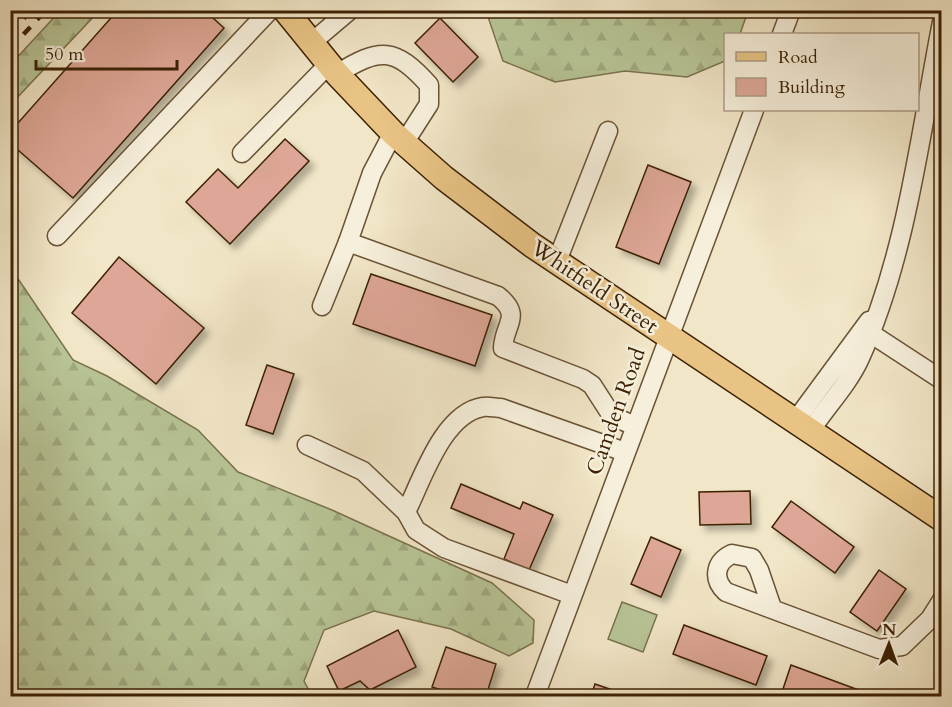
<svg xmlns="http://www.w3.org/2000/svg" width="952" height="707" font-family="Cardo,serif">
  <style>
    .green { fill: #b8c597; stroke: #7a734e; stroke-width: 1.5 }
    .forest { fill: url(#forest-firs); stroke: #7a734e; stroke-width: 1.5 }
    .building { fill: #dda696; stroke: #3c2104; stroke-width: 1.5; filter: url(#shadow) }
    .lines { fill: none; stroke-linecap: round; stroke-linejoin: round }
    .minor-casing { stroke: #695235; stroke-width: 21 }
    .major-casing { stroke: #3c2104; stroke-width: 27 }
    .minor { stroke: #f6efdb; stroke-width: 18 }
    .major { stroke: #e8c384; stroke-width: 24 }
    .rail { stroke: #3c2104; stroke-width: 4.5; stroke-dasharray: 10 10; stroke-linecap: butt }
    .labels { text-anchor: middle; stroke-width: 5; stroke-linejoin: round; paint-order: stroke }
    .street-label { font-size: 22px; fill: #3c2104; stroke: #f6efdb }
  </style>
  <defs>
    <pattern id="forest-firs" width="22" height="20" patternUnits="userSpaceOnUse" patternTransform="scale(1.5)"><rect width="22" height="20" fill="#b8c597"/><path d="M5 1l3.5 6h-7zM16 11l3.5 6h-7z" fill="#9fa980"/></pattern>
    <filter id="shadow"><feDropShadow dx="5.5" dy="5.5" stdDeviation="3" flood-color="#0004"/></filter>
  </defs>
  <rect width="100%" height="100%" fill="#f1e6c7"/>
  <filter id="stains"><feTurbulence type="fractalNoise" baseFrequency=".00333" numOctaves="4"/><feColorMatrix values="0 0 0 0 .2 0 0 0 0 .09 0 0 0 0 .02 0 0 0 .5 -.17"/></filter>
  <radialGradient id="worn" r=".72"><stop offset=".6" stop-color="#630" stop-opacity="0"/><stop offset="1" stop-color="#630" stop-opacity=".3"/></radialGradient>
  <polygon class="green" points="622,602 657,615 643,652 608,639"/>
  <g class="forest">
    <polygon points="60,11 99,11 11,104 11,64"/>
    <polygon points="486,11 486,10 748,11 740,34 726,34 725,61 687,77 625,71 555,82 503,61"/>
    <polygon points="10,267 73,360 107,376 198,430 238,472 332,510 492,583 534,620 533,643 509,656 451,629 374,611 324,630 304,681 312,696 11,696"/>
  </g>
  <g class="building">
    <polygon points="118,10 204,10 224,28 73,198 10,143 10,132"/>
    <polygon points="440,18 478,57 453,82 415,43"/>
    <polygon points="285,139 309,161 230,244 186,202 218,169 238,188"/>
    <polygon points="648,165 691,182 659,264 616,247"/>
    <polygon points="119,257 204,328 156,384 72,313"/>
    <polygon points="371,274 492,315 475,366 353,324"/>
    <polygon points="267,365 294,374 273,434 246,425"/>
    <polygon points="461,484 520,509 523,502 553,515 529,570 504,559 514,534 451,508"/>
    <polygon points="750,491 751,524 700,525 699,492"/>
    <polygon points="791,501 854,547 835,573 772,527"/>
    <polygon points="651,537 681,550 661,597 631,584"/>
    <polygon points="879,570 906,589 877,631 850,612"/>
    <polygon points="684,625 767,656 756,685 673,654"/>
    <polygon points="398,630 416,667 370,690 360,681 339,691 327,666"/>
    <polygon points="446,647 496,664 486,696 460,696 432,687"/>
    <polygon points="791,665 864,692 863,696 781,695"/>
    <polygon points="595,684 630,696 591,696"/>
    <polygon points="876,692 921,695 921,696 875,696"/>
  </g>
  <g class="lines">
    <g class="minor-casing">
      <g id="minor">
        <polyline points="782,34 791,10"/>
        <polyline points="311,43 350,10"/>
        <path d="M337,74c43,-27 58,-27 92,11v19l-25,39"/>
        <path d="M393,133l-21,40 -24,69 150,54c25,20 6,28 5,52l80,31 9,6 20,31 23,10"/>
        <polyline points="242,153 328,65"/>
        <polyline points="57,236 270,10"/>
        <polyline points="557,261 608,131"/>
        <polyline points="322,306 348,242"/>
        <polyline points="870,333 942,380"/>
        <polyline points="796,420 869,321"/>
        <path d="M811,430c15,-23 38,-47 49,-72 47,-104 60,-224 82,-336"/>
        <polyline points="307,445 363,471 406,512 416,530 444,548 572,595"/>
        <path d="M406,512c16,-32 37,-99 77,-105 5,-1 13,1 18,1l124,44"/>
        <path d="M772,608l-13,-38 -7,-12 -20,-4c-17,8 -20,25 -6,38l153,57 23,-3 28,-27 12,-19"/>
        <polyline points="535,696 754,110"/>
      </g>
    </g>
    <g class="major-casing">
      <polyline id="major" points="285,10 337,74 393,133 444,178 532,245 942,519"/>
    </g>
    <use href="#minor" class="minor"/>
    <use href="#major" class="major"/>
    <g class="rail">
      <polyline points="10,33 32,10"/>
      <polyline points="10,49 46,10"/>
    </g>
  </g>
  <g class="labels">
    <g class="street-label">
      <text transform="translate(595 286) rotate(34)" y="8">Whitfield Street</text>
      <text transform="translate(615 411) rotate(-70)" y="8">Camden Road</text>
    </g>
  </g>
  <rect width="952" height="707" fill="none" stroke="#f1e6c7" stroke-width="36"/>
  <rect x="12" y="12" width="928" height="683" fill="none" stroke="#3c2104" stroke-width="3"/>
  <rect x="18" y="18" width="916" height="671" fill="none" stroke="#3c2104" stroke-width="1.5"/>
  <rect x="724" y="33" width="195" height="78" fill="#f6efdb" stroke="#ac9d85" stroke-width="1.5"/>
  <rect x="736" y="52" width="30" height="9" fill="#e8c384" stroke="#ac9d85" stroke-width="1.5"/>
  <text x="778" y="63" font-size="18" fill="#3c2104">Road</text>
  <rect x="736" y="78" width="30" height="18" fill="#dda696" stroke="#ac9d85" stroke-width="1.5"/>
  <text x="778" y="93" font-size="18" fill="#3c2104">Building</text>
  <g transform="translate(889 644) rotate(1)" stroke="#f6efdb" stroke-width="4.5" paint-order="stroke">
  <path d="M0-4.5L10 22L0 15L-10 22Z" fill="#3c2104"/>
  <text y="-9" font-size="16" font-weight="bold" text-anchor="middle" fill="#3c2104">N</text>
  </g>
  <path d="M36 60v9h141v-9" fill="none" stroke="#3c2104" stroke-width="3"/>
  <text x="45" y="60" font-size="18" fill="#3c2104" stroke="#f6efdb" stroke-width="4.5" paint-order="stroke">50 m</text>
  <rect width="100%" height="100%" filter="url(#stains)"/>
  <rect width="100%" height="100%" fill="url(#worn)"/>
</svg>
